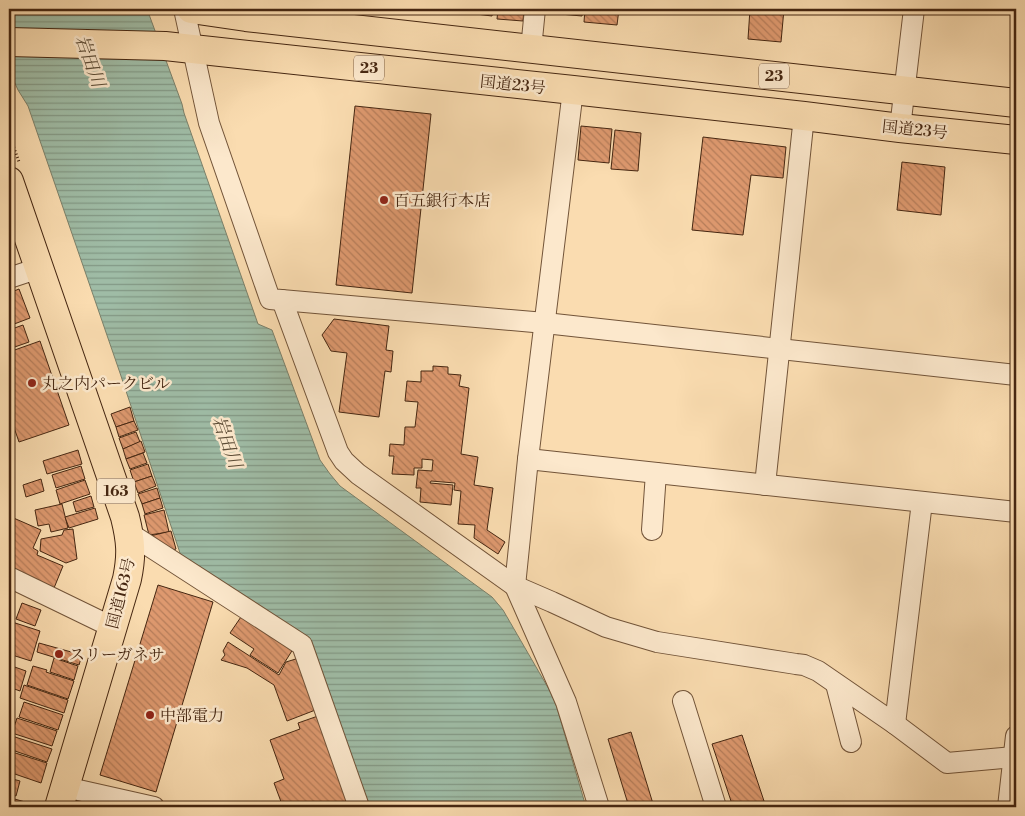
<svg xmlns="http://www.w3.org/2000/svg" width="1025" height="816" font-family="'Libre Bodoni','Noto Serif JP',serif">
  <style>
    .water { fill: url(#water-rules); stroke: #7b806a }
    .building { fill: url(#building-back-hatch); stroke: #452611 }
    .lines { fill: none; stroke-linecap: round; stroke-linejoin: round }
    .minor-casing { stroke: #725439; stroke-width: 22 }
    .highway-casing { stroke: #452611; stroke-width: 30 }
    .path { stroke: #452611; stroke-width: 3; stroke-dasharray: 1 2.5; stroke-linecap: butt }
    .minor { stroke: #fce8cc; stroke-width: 20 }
    .highway { stroke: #fadcb0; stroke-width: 28 }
    .poi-dot { fill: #8f2418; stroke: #fce8cc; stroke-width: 2 }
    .labels { text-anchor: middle; stroke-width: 5; stroke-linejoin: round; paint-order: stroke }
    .shield { fill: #fce8cc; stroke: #7c6049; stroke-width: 1 }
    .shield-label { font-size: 15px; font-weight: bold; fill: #452611 }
    .street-label { font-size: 16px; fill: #452611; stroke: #fce8cc }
    .poi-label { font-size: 16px; fill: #452611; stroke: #fce8cc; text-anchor: start }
    .water-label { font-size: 18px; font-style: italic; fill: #5c4c36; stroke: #fce8cc }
  </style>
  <defs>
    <pattern id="water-rules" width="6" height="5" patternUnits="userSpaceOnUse" patternTransform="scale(1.25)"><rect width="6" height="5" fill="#9fbca6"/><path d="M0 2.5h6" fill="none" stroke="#839986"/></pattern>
    <pattern id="building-back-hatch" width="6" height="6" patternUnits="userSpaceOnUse" patternTransform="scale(1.25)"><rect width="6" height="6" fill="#de996f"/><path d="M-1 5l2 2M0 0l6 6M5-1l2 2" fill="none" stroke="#b67d5a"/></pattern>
  </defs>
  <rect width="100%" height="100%" fill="#fadcb0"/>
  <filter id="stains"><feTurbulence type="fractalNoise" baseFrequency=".004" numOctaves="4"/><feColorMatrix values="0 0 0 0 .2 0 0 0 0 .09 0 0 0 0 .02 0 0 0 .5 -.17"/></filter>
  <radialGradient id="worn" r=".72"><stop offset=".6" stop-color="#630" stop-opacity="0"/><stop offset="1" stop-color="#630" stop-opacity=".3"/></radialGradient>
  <polygon class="water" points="9,9 147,9 182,104 184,113 258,324 272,330 320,460 330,474 340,486 492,597 503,610 554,698 586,807 367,807 307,642 182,559 120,373 28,106 18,90 9,70"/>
  <g class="building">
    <polygon points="469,9 493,9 492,16 468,13"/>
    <polygon points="498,9 524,9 523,21 497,19"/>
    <polygon points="550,9 583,9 582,16 549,13"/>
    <polygon points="585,9 619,9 617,25 584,22"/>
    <polygon points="750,9 784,9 781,42 748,39"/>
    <polygon points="355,106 431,114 412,293 336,285"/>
    <polygon points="581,126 612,129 609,163 578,160"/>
    <polygon points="615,130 641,133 638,171 611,169"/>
    <polygon points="703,137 786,147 783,178 751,175 743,235 692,230"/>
    <polygon points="902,162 945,167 941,215 897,210"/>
    <polygon points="19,289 30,318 9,326 9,293"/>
    <polygon points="334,319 389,326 386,350 393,351 391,372 385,371 379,417 339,412 347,353 331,351 322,335"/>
    <polygon points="23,325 29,342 9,349 9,330"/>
    <polygon points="40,341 69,425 19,442 9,413 9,352"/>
    <polygon points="433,366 448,367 448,374 461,375 459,386 469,388 461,454 478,457 474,485 493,488 487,530 505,542 498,554 474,538 475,525 458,524 461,491 454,490 455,483 431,481 430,483 453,485 451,505 420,502 421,488 416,488 418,470 432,471 433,460 422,459 422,468 414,468 414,475 392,474 394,456 389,456 390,444 404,445 405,427 415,427 418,402 405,401 407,381 421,382 421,371 433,371"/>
    <polygon points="130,407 134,421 116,427 111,414"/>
    <polygon points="134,421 138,430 119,437 116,427"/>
    <polygon points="136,432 140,442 123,449 119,438"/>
    <polygon points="141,441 145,452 126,459 123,449"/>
    <polygon points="78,450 82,464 47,474 43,461"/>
    <polygon points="143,453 147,463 130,469 126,459"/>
    <polygon points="148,464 152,476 134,482 130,470"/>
    <polygon points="81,466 85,479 56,488 52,475"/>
    <polygon points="152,476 156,486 138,493 134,482"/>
    <polygon points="41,479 44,491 26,497 23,485"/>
    <polygon points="85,480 90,494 60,504 56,490"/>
    <polygon points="157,488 160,498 142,504 138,494"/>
    <polygon points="91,496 94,507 76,512 73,502"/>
    <polygon points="160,498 163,508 145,514 142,504"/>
    <polygon points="62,504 68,528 51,532 49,524 38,526 35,510"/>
    <polygon points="95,508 98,519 69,528 65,517"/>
    <polygon points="164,510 169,532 149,535 144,515"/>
    <polygon points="9,516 41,530 33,548 38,551 37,555 63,566 54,588 9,569"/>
    <polygon points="73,529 77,559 66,563 40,551 41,539 62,535 64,530"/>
    <polygon points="171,531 176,549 171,551 150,536"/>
    <polygon points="158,585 213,602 156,792 100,775"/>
    <polygon points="22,603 41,610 35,626 16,619"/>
    <polygon points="243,614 295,646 278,673 250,655 254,649 230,633"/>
    <polygon points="9,621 40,631 31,661 9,654"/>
    <polygon points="228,642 279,675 286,662 299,658 318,709 287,721 274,685 247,668 221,660 225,655 223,651"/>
    <polygon points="39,643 82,655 79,665 37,652"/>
    <polygon points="54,658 78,666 74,680 50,672"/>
    <polygon points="9,665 26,671 20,691 9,687"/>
    <polygon points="33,666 47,670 46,672 74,681 68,699 27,685"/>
    <polygon points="24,685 68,700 64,713 20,698"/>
    <polygon points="24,702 63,715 58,730 19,717"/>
    <polygon points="318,716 351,805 345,807 283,807 274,783 284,779 270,740 300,729 298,723"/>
    <polygon points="17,718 57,731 52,746 12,733"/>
    <polygon points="631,732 654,807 629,807 608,739"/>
    <polygon points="9,735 52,749 47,762 9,749"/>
    <polygon points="742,735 766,807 733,807 712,744"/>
    <polygon points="9,751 47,763 41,783 9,772"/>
    <polygon points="9,778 20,781 16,796 9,794"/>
    <polygon points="11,798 36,805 35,807 9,807"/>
  </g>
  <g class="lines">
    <g class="minor-casing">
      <g id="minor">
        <polyline points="184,9 209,123 270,299 545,323 1016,375"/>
        <polyline points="531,49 535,9"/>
        <polyline points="573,90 528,459 515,586 566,702 599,807"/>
        <polyline points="900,128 914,9"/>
        <polyline points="9,278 39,268"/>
        <polyline points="282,300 338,452 344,461 358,474 515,586 552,602 606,627 657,642 796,664 804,665 818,671 895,724 947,763 1014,757"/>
        <polyline points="528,459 1016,512"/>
        <polyline points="765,485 804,116"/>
        <polyline points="652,530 656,473"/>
        <polyline points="129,533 302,645 359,807"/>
        <polyline points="9,577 112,627"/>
        <polyline points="836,684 851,742"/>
        <polyline points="683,701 716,807"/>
        <polyline points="895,724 922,502"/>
        <polyline points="65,787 154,807"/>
        <polyline points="1008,807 1016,736"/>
      </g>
    </g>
    <g class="highway-casing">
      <g id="highway">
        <polyline points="191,9 246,17 1016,103"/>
        <polyline points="9,42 165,46 573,90 804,116 900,128 1016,140"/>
        <path d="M9,181l116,336c6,24 7,38 2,62l-68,228"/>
      </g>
    </g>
    <polyline class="path" points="9,134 19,162"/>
    <use href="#minor" class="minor"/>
    <use href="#highway" class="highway"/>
  </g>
  <g class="poi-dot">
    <circle cx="384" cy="200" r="5"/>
    <circle cx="32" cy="383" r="5"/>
    <circle cx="59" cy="654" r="5"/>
    <circle cx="150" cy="715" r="5"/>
  </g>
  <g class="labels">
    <g class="shield">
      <rect x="354" y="55.5" width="30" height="25" rx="4"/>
      <rect x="759" y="63.5" width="30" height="25" rx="4"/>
      <rect x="97" y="478.5" width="38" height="25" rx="4"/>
    </g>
    <g class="shield-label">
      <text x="369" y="73">23</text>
      <text x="774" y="81">23</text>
      <text x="116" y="496">163</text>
    </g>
    <g class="street-label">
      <text transform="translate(513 84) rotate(6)" y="6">国道23号</text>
      <text transform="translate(915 129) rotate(6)" y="6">国道23号</text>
      <text transform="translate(120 593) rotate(-76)" y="6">国道163号</text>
    </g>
    <g class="poi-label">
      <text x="394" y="206">百五銀行本店</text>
      <text x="42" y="389">丸之内パークビル</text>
      <text x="69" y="660">スリーガネサ</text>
      <text x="160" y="721">中部電力</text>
    </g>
    <g class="water-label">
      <text transform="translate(90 61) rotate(70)" y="6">岩田川</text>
      <text transform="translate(227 442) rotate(70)" y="6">岩田川</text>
    </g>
  </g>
  <rect width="1025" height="816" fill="none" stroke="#fadcb0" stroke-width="30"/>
  <rect x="10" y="10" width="1005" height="796" fill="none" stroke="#452611" stroke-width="2.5"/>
  <rect x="15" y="15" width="995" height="786" fill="none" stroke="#452611"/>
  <rect width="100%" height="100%" filter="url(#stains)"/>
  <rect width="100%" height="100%" fill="url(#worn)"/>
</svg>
